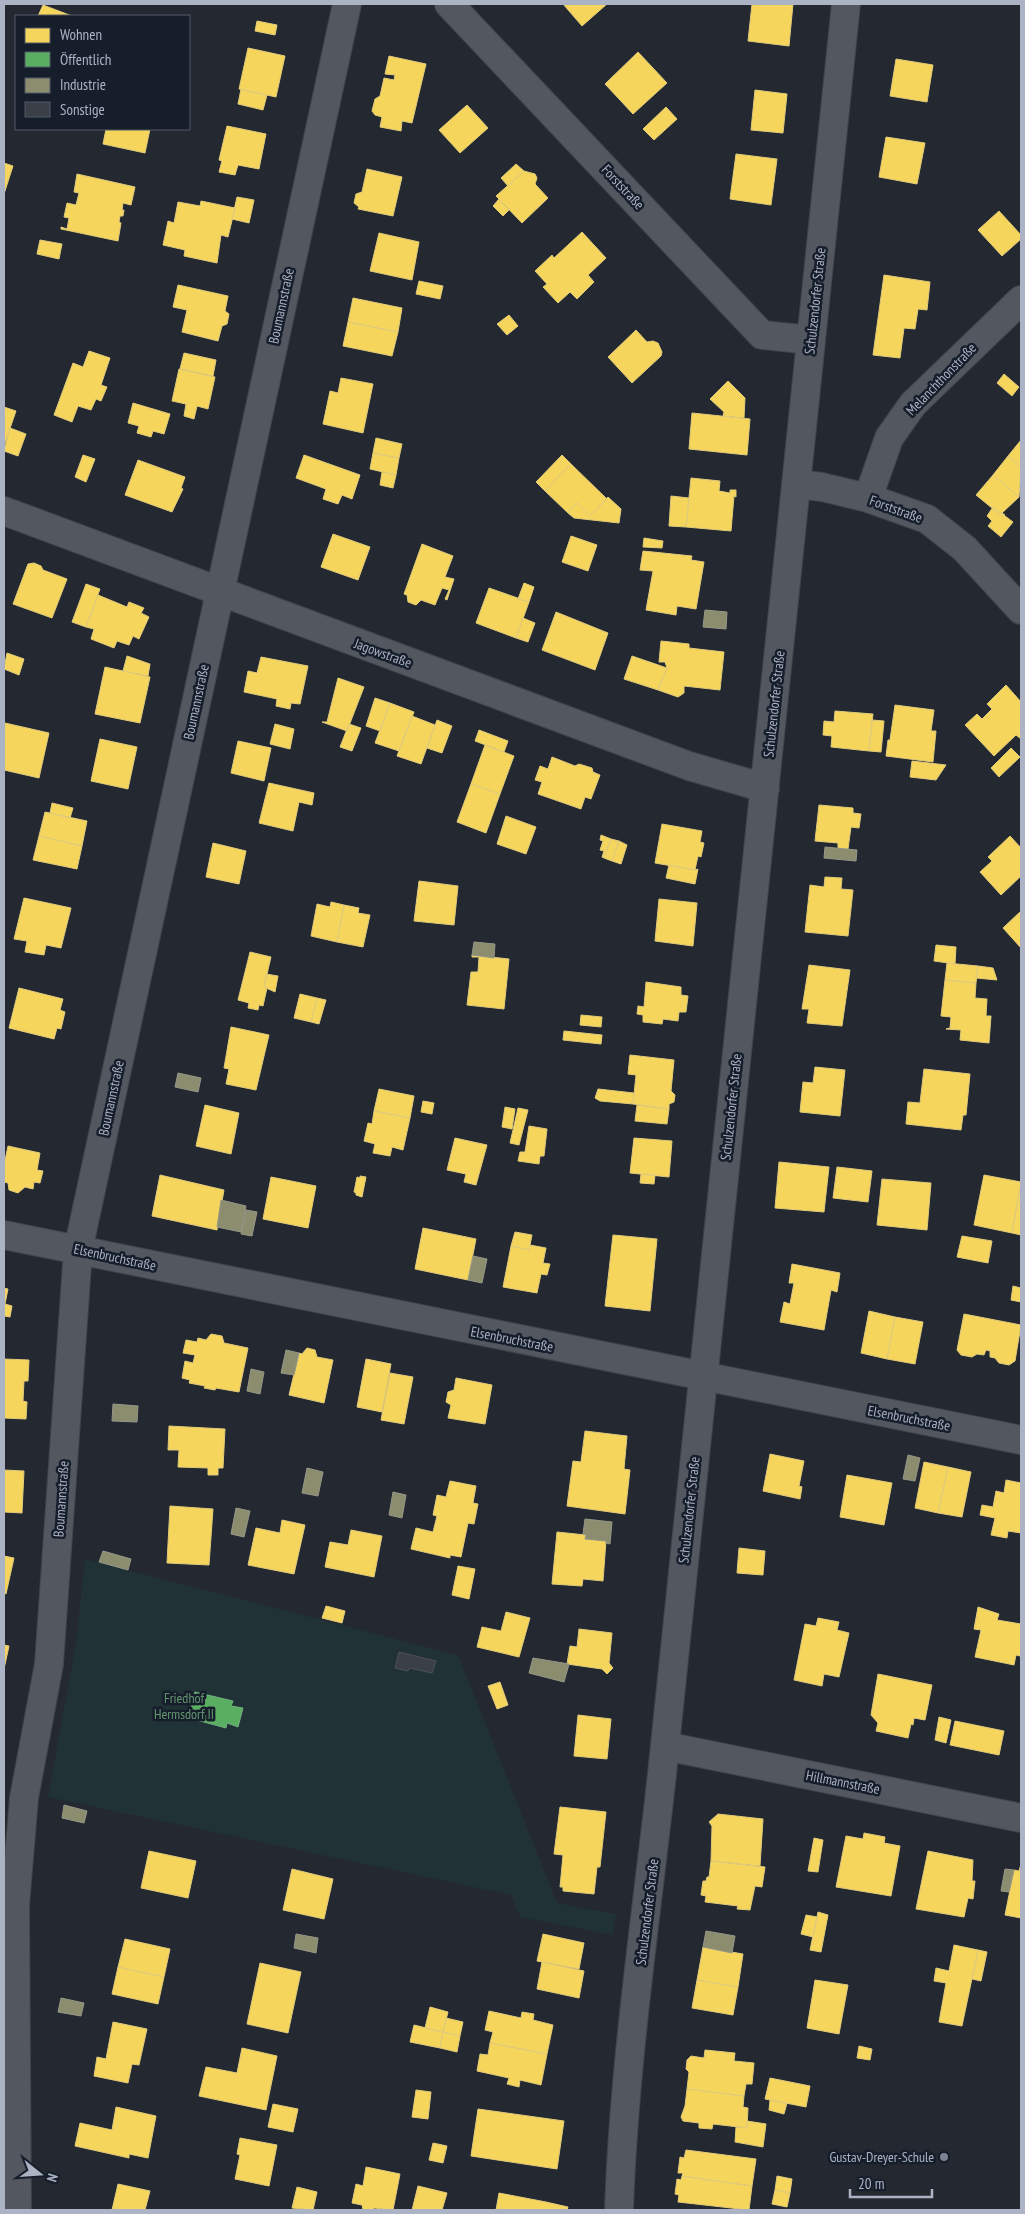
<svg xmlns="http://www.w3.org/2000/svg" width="1025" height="2214" viewBox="0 0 1025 2214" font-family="'PT Sans Narrow',sans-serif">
<rect width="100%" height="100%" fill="#242830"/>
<path fill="#213236" d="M85,1559L458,1655L557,1903L616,1914L613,1935L520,1917L511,1895L48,1797L76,1643Z"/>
<path fill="#f6d55c" stroke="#e0cb7b" d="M563,4H607L582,26Z
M752,4H793L789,46L748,41Z
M43,5L72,16H38Z
M257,21L277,25L275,35L255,31Z
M248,48L285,56L276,97L239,89Z
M638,52L667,83L633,114L605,84Z
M389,56L426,64L412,123L402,121L401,131L380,127L382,117L375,115L372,111L375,99L380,96L384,78L394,80L395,75L385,74Z
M896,59L933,65L927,102L890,96Z
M241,89L267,95L263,110L238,104Z
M755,90L787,94L783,133L751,130Z
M467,105L488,128L460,153L439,130Z
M666,107L677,119L654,140L643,129Z
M227,126L266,134L259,169L238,165L235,175L219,172L222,161L219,160Z
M106,129H150L145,153L103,144Z
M886,137L925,143L917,184L879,177Z
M736,154L777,159L771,205L730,199Z
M4,163L13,166L4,194Z
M516,164L524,171L508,186L501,178Z
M367,169L402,177L393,216L358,209L359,207L354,203L356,194L362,192Z
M524,171L535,174L537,178L535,184L548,198L522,223L496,196Z
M77,174L135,187L131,205L123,203L122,210H124L123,216H120L119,222L121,223L118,241L61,229V227L67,229L69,218L64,217L67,203L76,205L79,193L74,192Z
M237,197L254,200L249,223L232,219Z
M499,199L509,210L503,216L493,206Z
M201,201L235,208L228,237L221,235L217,263L184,256L185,250L163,245L168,221L174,223L178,202L200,206Z
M999,211L1021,235V239L1002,256L978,230Z
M582,232L606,258L588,275L594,282L577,299L570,292L558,303L543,287L547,284L535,271L552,255L554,258Z
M379,233L419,242L412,280L370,271Z
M40,240L62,244L59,259L37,254Z
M884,275L930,282L927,310L918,309L915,329L904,328L900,358L873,355Z
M419,281L443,286L440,299L416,294Z
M178,285L228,296L225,311L229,314L227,324L222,326L218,341L182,332L187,310L173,307Z
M353,298L402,308L398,332L348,322Z
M509,315L518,326L507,335L497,324Z
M348,322L398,332L392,356L343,346Z
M636,330L647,342L653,341L658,343L662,352L661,356L632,383L608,357Z
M89,351L110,358L101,385L107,387L101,401L96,399L91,410L78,406L72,422L54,415L73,363L83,367Z
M184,353L216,360L213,376L180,369Z
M179,369L215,377L208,409L197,406L194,419L184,416L186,404L172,401Z
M1004,374L1019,387L1012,396L997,383Z
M341,378L373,384L363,433L323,424L330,391L338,393Z
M728,381L745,398L744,418L723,416L724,412L710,399Z
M133,403L170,414L164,434L153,431L151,437L137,433L139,426L128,423Z
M4,407L16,411L4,446Z
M692,413L750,419L747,455L689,449Z
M10,428L26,434L18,456L4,451Z
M376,438L402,444L399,458L373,453Z
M1021,440V467L1008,456Z
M373,453L399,458L396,475L370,469Z
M83,455L95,459L86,482L75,477Z
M304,455L360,475L352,499L342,495L338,504L323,499L326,489L296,478Z
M562,455L571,464L545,491L536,482Z
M1008,456L1021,467L1019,497L993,475Z
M138,460L185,477L181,488L183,489L172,512L125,495Z
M571,464L607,499L590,516L577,503L568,513L545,491Z
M382,472L396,475L393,488L380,485Z
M993,475L1019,497L1002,513L1005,515L1003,517L976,495Z
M691,478L720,481L719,491L730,493V490H736V497L734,496L731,531L686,527Z
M671,496L689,498L686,527L669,526Z
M608,497L621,509L619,523L574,518L568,513L577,503L590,516Z
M993,507L1013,522L1001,537L988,526L992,521L987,516Z
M333,534L370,547L358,580L321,567Z
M571,536L597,545L588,571L562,562Z
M644,538L663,541L662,548L643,547Z
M422,544L453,556L445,577L454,579L447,600L445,599L449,590L442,588L435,605L421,600L416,605L408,602L407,595L404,594Z
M643,551L692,556L691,560L704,562L696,609L677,606L676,615L646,610L653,571L640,570Z
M34,563L41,566L43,570L67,579L52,618L13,604L28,564Z
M524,583L534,587L529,602L518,599Z
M86,584L100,589L86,627L72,622Z
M489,588L529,602L516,638L476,623Z
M98,595L127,607L129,602L144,608L141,613L149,617L139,639L133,636L129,645L117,641L114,648L91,639L94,629L86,627Z
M556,612L608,633L595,670L542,650Z
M523,618L535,623L528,642L516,638Z
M661,641L689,644V648L724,652L720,690L684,686V693L678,697L658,690L667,668L665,662H659Z
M7,653L24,659L19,675L4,669Z
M127,656L150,664L148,676L123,671Z
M632,656L667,668L658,690L624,679Z
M261,657L308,666L300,704L291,703L290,709L276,706L277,699L244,692L248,671L257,673Z
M105,667L150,677L140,723L95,714Z
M338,678L364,687L347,731L322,722H327Z
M1006,685L1021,702V739L1016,735L994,756L965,725L977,714L982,719L992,709L987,704Z
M375,698L390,703L380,731L366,726Z
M390,703L414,712L399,751L375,743Z
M895,705L934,710L931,731H936L933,762L886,756L888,740H890Z
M835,711L873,714L869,751L831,747L832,736L823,735L824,721L834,722Z
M412,716L435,725L421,764L397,756Z
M437,720L452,726L442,753L427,748Z
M872,720L884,721L881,752L869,751Z
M5,723L49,733L39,778L4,770Z
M275,724L294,729L290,749L270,744Z
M349,724L361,728L352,751L340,747Z
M479,730L508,741L504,752L475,741Z
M100,739L137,747L128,789L91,781Z
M238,741L271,748L264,781L231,773Z
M485,745L514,756L500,794L471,784Z
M1011,748L1020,757L999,777L991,768Z
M552,757L575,766L579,764L592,768L593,772L600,775L591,799L585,797L581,809L538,794L542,782L535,780L540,766L548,769Z
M912,761L946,765L936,780L910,777Z
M269,783L314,793L312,805L299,802L293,831L259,823Z
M471,784L500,794L486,833L457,822Z
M52,803L73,808L70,818L50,813Z
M819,805L853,808V813L861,814L859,828L851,827L848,849L838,848V843L815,841Z
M45,812L87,821L82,846L39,836Z
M506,816L536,827L526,854L497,844Z
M662,824L702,831L700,842L704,843L701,857L698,856L695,870L655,863Z
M601,835L611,839L604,858L602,857L604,851L600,850L603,841L600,840Z
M39,836L82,846L77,869L33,860Z
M1010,836L1021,848V876L1001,895L980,872L992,861L988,857Z
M611,839L619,841L612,861L604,858Z
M619,841L627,845L621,864L612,861Z
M213,843L246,851L239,884L206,877Z
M669,865L695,870L698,869L695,884L666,878Z
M825,877L842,878L841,889L853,890L848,936L805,932L810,885L824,887Z
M419,881L458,886L454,925L414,921Z
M24,898L71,908L61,948L46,945L44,955L25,952L27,941L14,939Z
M659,899L697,903L693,946L655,941Z
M331,902L344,905L337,942L311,936L317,904L330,907Z
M344,905L359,908L358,913L370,915L363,947L337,942Z
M1021,911V948L1003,928Z
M936,945L956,947L955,964L934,961Z
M250,952L271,957L264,987L267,988L263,1006L259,1005L258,1010L248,1008L249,1003L238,1000Z
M472,955L509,959L504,1009L467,1005L471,972H478L479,957H472Z
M947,963L978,966L976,983L945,980Z
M809,965L850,970L842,1026L807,1023L809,1009H802Z
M978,966L993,968L997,980L976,978Z
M266,974L278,976L275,992L264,987Z
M945,980L976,983L975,998L987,999L986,1016H991L989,1043L960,1040L961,1030L946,1029L950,1028L951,1017L941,1016Z
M646,982L681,987V995L688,996L686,1012H679L678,1021L663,1019L662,1024L643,1022V1015L637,1014L638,1006L644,1007Z
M19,988L63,999L60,1010L65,1012L61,1029L57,1028L54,1039L9,1028Z
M300,994L317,998L311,1022L294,1018Z
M317,998L326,1000L319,1024L311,1022Z
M581,1015L602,1017L601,1027L580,1025Z
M231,1027L269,1035L256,1090L226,1084L229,1069L224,1068Z
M564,1031L602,1035L601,1044L563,1040Z
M630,1055L674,1060L671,1091L675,1095L674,1102L669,1104V1109L633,1104L636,1075L628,1074Z
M815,1067L845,1070L840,1116L800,1112L803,1082L813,1083Z
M924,1069L970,1074L966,1115H963L961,1130L906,1124L908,1102L920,1103Z
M379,1089L414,1096L410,1118L374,1111Z
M598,1089L634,1093L633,1104L600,1101L595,1098Z
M423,1101L434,1103L432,1114L421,1112Z
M205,1105L239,1113L231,1154L196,1146Z
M637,1105L669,1109L667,1124L635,1121Z
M505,1107L515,1109L512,1129L502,1127Z
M518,1108L528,1110L519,1145L510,1143Z
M374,1111L410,1118L403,1150L392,1147L390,1156L373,1153L375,1144L364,1141L368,1123L372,1124Z
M529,1126L547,1129L544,1156H540L539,1164L518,1161L520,1152H525Z
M455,1138L487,1145L476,1185L464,1182L466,1174L447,1170Z
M634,1138L672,1141L669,1177L630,1173Z
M8,1146L40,1153L37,1170L43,1171L40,1183L34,1182L33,1189L25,1187L18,1193L9,1190L8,1183L4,1182V1165Z
M779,1162L829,1167L824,1212L775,1208Z
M837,1167L872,1171L868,1202L833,1198Z
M641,1174L655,1175L654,1184L640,1183Z
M160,1175L224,1190L217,1230L152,1216Z
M984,1175L1021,1182L1012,1233L974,1225Z
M360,1176L366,1177L362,1197L356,1195V1193L354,1192L357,1177L360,1178Z
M271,1177L316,1186L308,1228L263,1219Z
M882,1179L931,1183L927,1230L877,1225Z
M1021,1183V1235L1012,1233Z
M423,1228L476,1239L468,1280L415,1269Z
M515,1232L532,1235L529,1250L511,1246Z
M613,1235L657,1239L650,1311L605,1306Z
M962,1236L992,1241L988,1263L957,1257Z
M530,1245L546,1248L543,1263L550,1264L547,1275L541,1274L537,1293L503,1287L511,1246L529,1250Z
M792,1264L840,1273L837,1292L831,1290L824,1330L780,1322L784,1302L790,1304L794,1283H789Z
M1013,1286L1021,1288V1302L1011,1300Z
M4,1288L8,1289L5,1304L12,1306L10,1317L4,1316Z
M869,1311L895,1317L887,1359L861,1353Z
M964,1314L1021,1325L1015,1361L1009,1365L999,1363L995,1358L990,1357V1351L986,1350L984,1355L977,1354L972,1357L961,1355L957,1350Z
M895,1317L923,1322L915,1364L887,1359Z
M211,1334L222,1336L224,1343L248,1348L239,1392L216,1388L215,1390L204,1388L205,1386L189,1383L190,1380L182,1378L185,1361L193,1363L195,1355L183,1353L186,1340L197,1342L198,1338L206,1340Z
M307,1348L315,1350L317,1357L333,1360L324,1403L289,1395L299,1353L302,1354Z
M4,1359L29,1360L28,1381H24L23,1401L27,1402L26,1419L4,1418Z
M366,1359L391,1364L382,1412L357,1407Z
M390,1373L413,1377L404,1424L381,1420Z
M456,1378L492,1385L485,1424L448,1418L451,1405L446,1402L448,1392L454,1390Z
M169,1426L225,1429L223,1468H218V1475H208V1468L178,1467L179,1450H168Z
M585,1431L627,1436L624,1469L630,1470L625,1514L567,1506L573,1461L581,1462Z
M770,1454L804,1461L799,1486L802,1487L800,1499L763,1491Z
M924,1462L948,1467L938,1513L915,1508Z
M948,1467L971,1472L962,1517L938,1513Z
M4,1470L24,1471L22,1513L4,1512Z
M847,1475L892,1483L884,1525L840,1517Z
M1006,1480L1021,1483V1533L1008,1531L1007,1538L991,1535L995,1518L980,1515L982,1505L993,1507L996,1491L1004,1493Z
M450,1481L476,1486L473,1503L478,1504L474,1524L468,1523L461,1557L450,1555V1558L411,1549L416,1528L433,1532L437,1516L433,1515L437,1495L446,1497Z
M170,1506L213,1509L209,1565L167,1563Z
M282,1520L305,1525L294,1574L248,1565L256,1528L280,1533Z
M351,1530L382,1536L374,1577L325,1567L330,1542L348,1545Z
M557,1532L586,1535L585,1539L606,1541L603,1581L583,1579L582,1586L552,1584Z
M739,1548L765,1551L763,1575L737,1573Z
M4,1556L14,1558L6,1594L4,1593Z
M458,1566L475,1569L469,1599L452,1595Z
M326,1606L345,1611L342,1623L322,1618Z
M978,1607L999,1614L997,1620L1021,1624V1651L1020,1656L1016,1655L1014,1665L975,1657L981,1630L974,1629Z
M506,1612L530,1618L519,1657L477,1647L482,1627L501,1631Z
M818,1618L839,1622L837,1630L849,1633L839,1677L824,1674L822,1686L794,1680L805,1624L816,1626Z
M579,1629L612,1633L609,1663L613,1668L607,1674L602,1669L567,1664L570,1646L577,1647Z
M4,1645L9,1646L4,1669Z
M878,1674L932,1685L925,1720L914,1718L913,1725L911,1724L908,1738L876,1731L878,1723L871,1715Z
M500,1682L508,1705L497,1709L488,1686Z
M578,1715L611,1719L607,1759L574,1756Z
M939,1717L951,1720L946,1743L935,1740Z
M955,1721L1004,1731L999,1755L950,1745Z
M560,1807L606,1812L600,1867H597L594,1894L563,1891V1887H560L563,1855L554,1854Z
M718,1814L763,1819L760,1866L711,1861L712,1826L709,1822Z
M864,1833L885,1837L884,1843L900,1846L891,1896L836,1887L846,1836L863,1839Z
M814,1838L823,1840L818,1872L808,1871Z
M149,1851L196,1861L188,1898L141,1888Z
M928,1851L973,1860L972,1881H975L973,1899L968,1898L964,1917L916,1909Z
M711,1861L765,1867L762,1887L755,1886L750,1910L737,1909L738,1906L705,1902L706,1896L701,1895L703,1881H706L707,1877H709Z
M1021,1864V1918L1005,1915L1014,1870L1019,1871Z
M292,1869L333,1879L324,1919L283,1910Z
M818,1912L828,1915L821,1952L810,1950Z
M806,1915L817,1917L813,1937L801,1934Z
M543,1934L584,1943L579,1969L537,1961Z
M125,1939L170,1949L164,1977L118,1967Z
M954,1945L978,1950L962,2026L939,2022L946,1983L934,1981L936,1968L949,1971Z
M703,1947L743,1954L738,1987L697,1980Z
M978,1950L987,1952L981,1981L972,1979Z
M542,1962L584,1971L579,1998L537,1989Z
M260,1963L301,1972L288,2033L247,2024Z
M118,1967L164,1977L158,2004L112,1994Z
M697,1980L738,1987L733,2015L692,2008Z
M815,1980L848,1985L839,2034L807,2028Z
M430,2007L448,2012L443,2032L425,2028Z
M489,2011L521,2018L522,2012L534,2014L533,2020L553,2025L547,2054L490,2043L493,2032L485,2030Z
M446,2018L463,2022L460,2036L443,2032Z
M113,2022L147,2029L139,2065L132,2064L128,2083L94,2076L97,2057L106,2059Z
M414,2025L443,2032L440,2048L410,2042Z
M443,2032L460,2036L457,2052L440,2048Z
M490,2043L547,2054L541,2085L520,2080L519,2087L507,2084L509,2078L477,2071L480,2054L488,2055Z
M859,2046L872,2049L870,2060L857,2058Z
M242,2048L277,2056L266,2110L199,2096L206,2067L237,2073Z
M705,2050L735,2053L734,2061L754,2063L752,2084H746L744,2096L687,2089L689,2072L686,2069L687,2060L691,2056L704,2058Z
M770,2078L810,2086L806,2107L765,2099Z
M687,2089L744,2096L743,2107L748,2108L747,2128L713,2124L712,2129L699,2128V2123L683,2121L681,2117L685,2106Z
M416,2090L431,2092L428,2119L412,2117Z
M770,2100L787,2103L784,2114L769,2110Z
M273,2104L298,2109L293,2132L268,2127Z
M116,2107L156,2116L148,2158L129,2154V2158L75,2146L80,2123L112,2130Z
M478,2109L564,2121L557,2169L471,2156Z
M747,2121L766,2124L763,2147L735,2142L736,2127L747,2128Z
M240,2138L277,2145L269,2186L235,2179L240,2155L237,2154Z
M433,2143L447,2146L443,2163L429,2160Z
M686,2150L756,2159L752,2186L682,2176L683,2173H678L680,2157L684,2158Z
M366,2167L400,2174L393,2210L374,2208L372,2210H363L362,2205L352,2203L356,2184L363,2186Z
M682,2176L752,2186L749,2210L678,2202L679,2195L675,2194L677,2179L681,2180Z
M777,2176L792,2179L790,2193L775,2190Z
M118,2184L150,2191L145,2210H112Z
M418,2186L447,2193L442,2210H412Z
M297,2187L317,2192L313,2210L292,2208Z
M775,2190L790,2193L787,2207L772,2204Z
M499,2193L546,2202L568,2207L567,2210H496Z"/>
<path fill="#5aae61" stroke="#72b07f" d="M195,1692L233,1701L231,1706L243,1708L238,1727L227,1723L226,1728L189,1718Z"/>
<path fill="#8c8c6e" stroke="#959888" d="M705,610L727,612L726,629L703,627Z
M825,847L857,850L856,861L824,858Z
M474,942L495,944L494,958L472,955Z
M178,1073L201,1078L198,1092L175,1087Z
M221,1200L246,1206L241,1232L217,1227Z
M246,1210L257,1212L252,1236L241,1234Z
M473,1256L487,1259L482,1283L468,1280Z
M286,1350L299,1353L294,1375L281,1373Z
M251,1369L264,1372L260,1394L247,1391Z
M113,1404L138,1406L137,1422L112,1421Z
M908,1455L920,1458L915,1481L903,1479Z
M307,1468L323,1472L318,1496L302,1493Z
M393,1492L406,1495L402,1518L389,1515Z
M236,1508L250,1511L244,1537L231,1534Z
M585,1519L612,1522L610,1544L606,1543V1541L585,1539L586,1535L583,1534Z
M103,1551L131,1559L128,1570L99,1562Z
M533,1658L569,1664L564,1682L529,1673Z
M64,1805L87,1811L84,1823L62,1818Z
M1005,1869L1014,1870L1009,1892L1001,1891Z
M706,1931L735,1936L732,1953L703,1947Z
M296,1934L318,1938L316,1953L294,1948Z
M61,1998L84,2003L81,2016L58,2012Z"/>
<path fill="#3b3f47" stroke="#4b5059" d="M399,1652L436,1661L432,1673L409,1668L408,1671L395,1668Z"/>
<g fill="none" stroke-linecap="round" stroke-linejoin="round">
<g stroke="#404349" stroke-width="30">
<path id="minor" d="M449,4L762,335L811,340
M796,484L822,487L868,498L927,519L965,549L1021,610
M868,498L889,438L913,404L1021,300
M4,511L689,766L765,788
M4,1235L1021,1440
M665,1746L1021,1818
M17,2210L15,1905L24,1798L49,1664L78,1250L347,4
M619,2210C624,2064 646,1919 662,1774L846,4"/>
</g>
<use href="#minor" stroke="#525760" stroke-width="28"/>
</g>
<circle fill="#7c8290" stroke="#171e2b" stroke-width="2" cx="944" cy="2157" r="5"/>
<g text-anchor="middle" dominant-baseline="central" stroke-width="5" stroke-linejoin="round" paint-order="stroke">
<g font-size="14" fill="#abb3c4" stroke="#171e2b">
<text transform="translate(623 187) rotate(47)">Forststraße</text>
<text transform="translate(815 301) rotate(-84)">Schulzendorfer Straße</text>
<text transform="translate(281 306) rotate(-78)">Boumannstraße</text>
<text transform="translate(941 379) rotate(-46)">Melanchthonstraße</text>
<text transform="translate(896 509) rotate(20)">Forststraße</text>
<text transform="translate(383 653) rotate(20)">Jagowstraße</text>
<text transform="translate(196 702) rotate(-78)">Boumannstraße</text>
<text transform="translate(774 704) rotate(-84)">Schulzendorfer Straße</text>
<text transform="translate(111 1098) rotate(-78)">Boumannstraße</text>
<text transform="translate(731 1107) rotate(-84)">Schulzendorfer Straße</text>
<text transform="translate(115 1257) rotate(12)">Elsenbruchstraße</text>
<text transform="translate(512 1339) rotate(11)">Elsenbruchstraße</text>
<text transform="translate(909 1418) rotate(11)">Elsenbruchstraße</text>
<text transform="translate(61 1499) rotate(-86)">Boumannstraße</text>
<text transform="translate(689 1510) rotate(-84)">Schulzendorfer Straße</text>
<text transform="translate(843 1782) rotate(11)">Hillmannstraße</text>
<text transform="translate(647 1912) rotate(-83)">Schulzendorfer Straße</text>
</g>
<g font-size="14" fill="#629570" stroke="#171e2b">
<text x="184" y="1698">Friedhof<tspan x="184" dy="16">Hermsdorf II</tspan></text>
</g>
<g font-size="14" fill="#abb3c4" stroke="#171e2b" text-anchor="end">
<text x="934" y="2157">Gustav-Dreyer-Schule</text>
</g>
</g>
<rect width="1025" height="2214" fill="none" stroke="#abb3c4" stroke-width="10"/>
<rect x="15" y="15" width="175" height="115" fill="#171e2b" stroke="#525a68"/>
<rect x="25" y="28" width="25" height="15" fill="#f6d55c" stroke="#525a68"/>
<text x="60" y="40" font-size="15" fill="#abb3c4">Wohnen</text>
<rect x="25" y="52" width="25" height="15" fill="#5aae61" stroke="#525a68"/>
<text x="60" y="65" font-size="15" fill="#abb3c4">Öffentlich</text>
<rect x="25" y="78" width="25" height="15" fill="#8c8c6e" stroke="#525a68"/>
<text x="60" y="90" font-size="15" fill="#abb3c4">Industrie</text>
<rect x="25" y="102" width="25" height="15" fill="#3b3f47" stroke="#525a68"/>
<text x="60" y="115" font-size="15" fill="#abb3c4">Sonstige</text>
<g transform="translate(40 2174) rotate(107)" stroke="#171e2b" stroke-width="4" paint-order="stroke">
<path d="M0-4L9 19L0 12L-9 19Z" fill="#abb3c4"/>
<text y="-8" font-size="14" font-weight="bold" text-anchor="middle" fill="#abb3c4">N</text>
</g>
<path d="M850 2189v8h82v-8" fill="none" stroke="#abb3c4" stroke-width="2.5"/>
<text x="858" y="2189" font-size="15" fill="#abb3c4" stroke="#171e2b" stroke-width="4" paint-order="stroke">20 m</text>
</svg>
